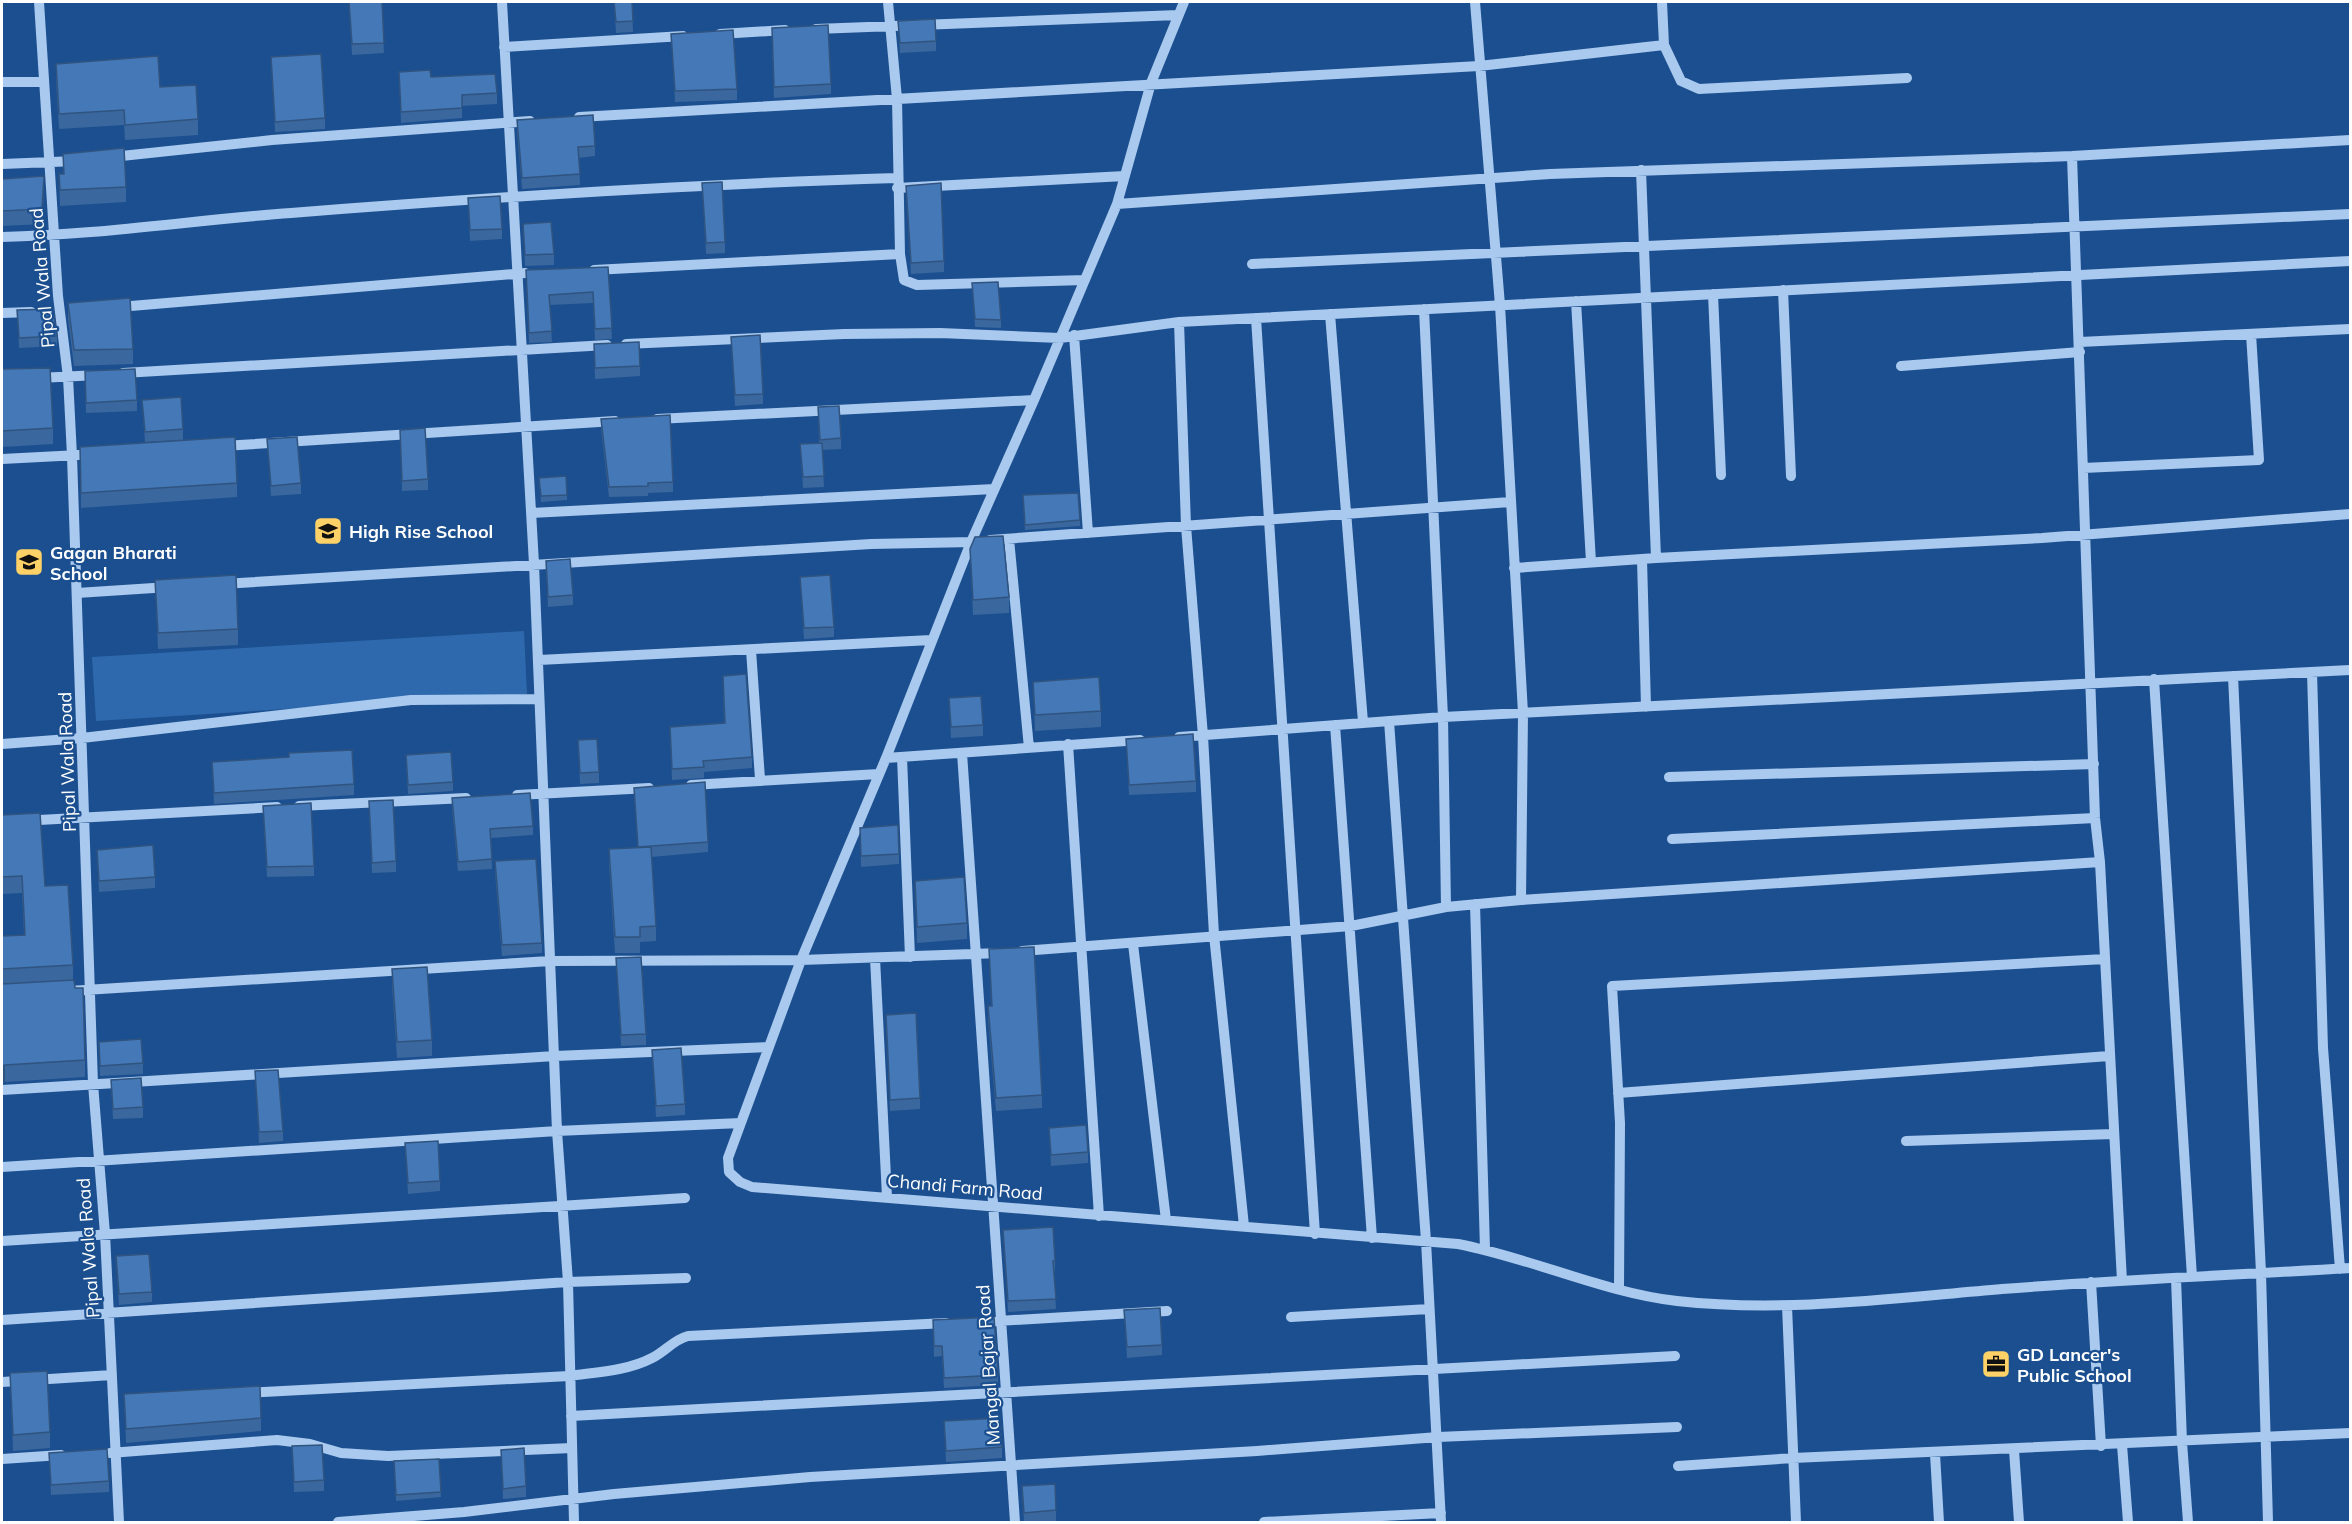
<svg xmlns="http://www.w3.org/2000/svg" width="2352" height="1524" viewBox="0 0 2352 1524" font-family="Mulish,sans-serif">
<rect width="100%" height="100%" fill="#1b4f8f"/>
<path fill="#2e69ad" d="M524,631L527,694L96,721L92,657Z"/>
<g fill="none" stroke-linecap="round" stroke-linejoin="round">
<path stroke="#a9c9ee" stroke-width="10" d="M39,2L58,296L68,377L72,456L93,1084L105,1234L119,1522
M502,2L534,564L557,1131L568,1282L574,1522
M888,2L897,99L900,254L904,280L917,285L1085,280
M1475,2L1500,305L1523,713L1521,900
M1662,2L1664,45
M816,29L1178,15
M720,34L785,30
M504,47L683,36
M2,82H43
M579,117L1479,66L1664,45L1681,81L1699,89L1907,78
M2072,156L2095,818L2100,862L2122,1281
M112,157L272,140L530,121
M2,164L76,161
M1641,170L1656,558
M897,188L1125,176
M1117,204L1550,174L2072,156L2350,140
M2,237C98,235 194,220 291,213C493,197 695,184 897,178
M1252,264L2350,214
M594,270L900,254
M1783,290L1791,476
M1713,294L1721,475
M1576,301L1591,562
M119,307L525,273
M1424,309L1443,717L1446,907
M2,313L31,312
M1330,314L1363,722
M1256,318L1315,1234
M1179,322L1186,526L1203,736L1214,935L1244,1226
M1074,335L1088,533
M2080,342L2350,329
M626,344L844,334L940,333L1060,338L1179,322L2350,261
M1901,366L2080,352
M123,373L607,345
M39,378L98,375
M1034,400L971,542L886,758L801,960L728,1158L729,1172L740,1182L752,1187L1458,1244C1531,1258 1605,1293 1677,1301C1786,1313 1894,1298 2002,1289C2118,1280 2234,1275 2350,1268
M657,419L1034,400L1117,204L1151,83L1184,2
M223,446L615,421
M2,459L79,455
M2083,468L2259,460L2251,334
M531,513L994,489
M1009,539L1029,748
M990,540L1510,502
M1642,559L1646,707
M1514,568L1656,558L2042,538L2350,514
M223,584L871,544L974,542
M77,593L169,587
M751,650L760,779
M539,660L931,640
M2312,672L2323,1048L2340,1269
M2233,676L2261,1273L2268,1522
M2154,679L2192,1277
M1389,721L1426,1241L1441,1522
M1335,725L1372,1238
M1179,737L1443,717L2350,670
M2,744L82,738L411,700L538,699
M1068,744L1099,1216
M962,753L1015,1522
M902,757L910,957
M886,758L1140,740
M1669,777L2094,764
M691,785L879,774
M517,795L649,788
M299,806L466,798
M2,822L277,807
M1672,839L2095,818
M1475,904L1485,1249
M1133,944L1166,1220
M1022,951L1351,926L1446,907L1521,900L2100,862
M875,958L887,1197
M69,991L550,961L801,960L1001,953
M2,1090L555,1056L768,1047
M1618,1093L2109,1056
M1906,1141L2113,1134
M2,1167L557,1131L741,1123
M2,1241L685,1198
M2176,1278L2182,1442L2188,1522
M2091,1282L2101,1446
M1619,1288L1620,1123L1612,986L2105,959
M1787,1306L1796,1522
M1291,1317L1429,1309
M2,1320L568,1282L686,1278
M982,1322L1167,1311
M2,1382L112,1375
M246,1393L569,1376C597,1372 627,1371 652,1358C666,1351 673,1340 688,1336L946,1323
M571,1416L1675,1356
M2122,1445L2128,1522
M2014,1450L2019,1522
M110,1453L277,1440L310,1444L341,1453L388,1456L572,1448
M1935,1454L1939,1522
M2,1459L61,1455
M1678,1466L1793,1458L2350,1433
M338,1522L464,1512L614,1494L810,1477L1257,1451L1438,1437L1677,1427
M1264,1522L1441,1513"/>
</g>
<path fill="#3a679d" d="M349,2H382L384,53L352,55Z
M614,2H632L633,32L616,33Z
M898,21L936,41V51L900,53Z
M671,34L737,89V100L675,102Z
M772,39L831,84V94L774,98Z
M271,57L325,118V129L275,132Z
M56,64L160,87L198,119V135L125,140L124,125L59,129L56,80Z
M399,72L431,77L497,93V104L462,106V118L401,123Z
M517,120L595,146V156L579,158L580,185L522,189L517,131Z
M63,154L126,187V202L60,206L59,174H63Z
M2,179L44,191L42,224L2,226Z
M702,183L725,242V253L706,254Z
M906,186L944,261V272L911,274Z
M468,198L502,229V239L470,241Z
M523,224L554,254V265L525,266Z
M608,267L612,339L595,340L593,303L550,305L552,342L529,343L526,270Z
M972,283L1001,320V328L975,327Z
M68,303L133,349V364L74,366L68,319Z
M17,310L57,336V346L19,348Z
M731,337L763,394V404L735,406Z
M594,344L640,366V376L595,379Z
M2,369L53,428V444L2,447Z
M85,371L137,400V411L86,413Z
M142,400L183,429V440L145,442Z
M818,407L841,438V449L822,450L824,487L803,488L800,444L819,443Z
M601,419L673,482V492L648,493V496L609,497L601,429Z
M400,430L428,479V490L402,491Z
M267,439L301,483V494L271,496Z
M80,447L237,483V497L81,508Z
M539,478L567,495V500L541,502Z
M1023,501L1080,520V526L1025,530Z
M970,549L1009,597V613L973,615Z
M546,561L573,595V605L548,607Z
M800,577L834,627V637L804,639Z
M155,580L238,629V645L158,649Z
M723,676L752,757V768L704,772V778L672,780L670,727L724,723Z
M1033,682L1101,711V727L1035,731Z
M949,698L983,725V736L951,738Z
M1126,739L1196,781V792L1129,795Z
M578,740L599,772V783L580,784Z
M406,755L453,782V791L408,794Z
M212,762L354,784V795L214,804Z
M634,788L708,842V852L651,857L656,926V941L640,942V953H615L609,865V849L638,848Z
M452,798L533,826V835L491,838L492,869L458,871L452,808Z
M369,801L396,861V872L372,873Z
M263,806L314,866V876L267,877Z
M2,815L45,886L73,965V980L85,1060V1077L5,1082L2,1083V936L24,935L22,893L2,894Z
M860,828L899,854V864L861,867Z
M97,850L155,877V888L99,892Z
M495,861L542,943V953L502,956L495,872Z
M915,881L967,923V939L917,943Z
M989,949L1042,1095V1108L996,1111L988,1019V1006H991Z
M616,958L646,1034V1045L621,1046Z
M392,969L432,1040V1056L397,1058L392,985Z
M886,1015L920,1098V1109L890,1111Z
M99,1042L143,1063V1074L100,1076Z
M652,1050L685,1104V1115L656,1117Z
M255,1071L283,1131V1141L259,1143Z
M111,1080L143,1107V1118L113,1119Z
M1049,1128L1088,1152V1163L1051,1166Z
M405,1143L440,1181V1191L408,1194Z
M1003,1230L1055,1261V1271L1054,1272L1056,1309L1008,1312Z
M116,1256L152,1292V1302L119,1305Z
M1124,1310L1162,1345V1355L1127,1358Z
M933,1320L998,1375V1385L944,1388L942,1356L934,1357Z
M10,1373L50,1432V1448L13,1451Z
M124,1394L261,1418V1431L126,1443Z
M944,1421L1002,1447V1458L946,1462Z
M292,1446L324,1480V1491L294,1492Z
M501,1450L526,1486V1497L503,1499Z
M49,1453L109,1481V1492L51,1495Z
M439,1459L441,1497L396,1501L394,1461Z
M1022,1486L1056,1510V1521L1024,1522Z"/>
<path fill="#305480" d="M44,176V191L42,224V209Z
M5,1065V1082L2,1083V1066Z"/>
<path fill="#4478b7" stroke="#305480" stroke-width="1.5" d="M349,2H382L384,43L352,44Z
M614,2H632L633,21L616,22Z
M935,19L936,41L900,43L898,21Z
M828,25L831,84L774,87L772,28Z
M733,30L737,89L675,91L671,34Z
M321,54L325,118L275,122L271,57Z
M158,56L160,87L196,85L198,119L125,125L124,110L59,114L56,64Z
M430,70L431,77L495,74L497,93L462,95V108L401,112L399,72Z
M593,115L595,146L578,147L580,174L522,178L517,120Z
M124,148L126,187L60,190L59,174H64L63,154Z
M44,176L42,209L2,211V179Z
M722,182L725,242L706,243L702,183Z
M941,183L944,261L911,263L906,186Z
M500,196L502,229L470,230L468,198Z
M551,222L554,254L525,255L523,224Z
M608,267L612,328L595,329L593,292L549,295L552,331L529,333L526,270Z
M998,282L1001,320L975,319L972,283Z
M130,298L133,349L74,350L68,303Z
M53,309L57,336L19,338L17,310Z
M760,335L763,394L735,395L731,337Z
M639,342L640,366L595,368L594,344Z
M50,368L53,428L2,431V369Z
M135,369L137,400L86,403L85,371Z
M181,397L183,429L145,432L142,400Z
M839,406L841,438L820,440L818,407Z
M670,415L673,482L648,483V486L609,487L601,419Z
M425,428L428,479L402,481L400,430Z
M235,437L237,483L81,493L80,447Z
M297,437L301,483L271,486L267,439Z
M822,443L824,476L803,477L800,444Z
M566,476L567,495L541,496L539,478Z
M1078,493L1080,520L1025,525L1023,495Z
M1003,536L1009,597L973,600L970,549L975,537Z
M570,559L573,595L548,597L546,561Z
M236,575L238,629L158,633L155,580Z
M830,575L834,627L804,628L800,577Z
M746,674L752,757L703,761L704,767L672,769L670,727L725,723L723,676Z
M1099,677L1101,711L1035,715L1033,682Z
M981,696L983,725L951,727L949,698Z
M1193,734L1196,781L1129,785L1126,739Z
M597,739L599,772L580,773L578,740Z
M352,750L354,784L214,793L212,762L289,757V753Z
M451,752L453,782L408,785L406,755Z
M705,782L708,842L638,847L634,788Z
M530,793L533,826L490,829L492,859L458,862L452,798Z
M393,800L396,861L372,863L369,801Z
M311,803L314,866L267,867L263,806Z
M40,813L45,886L68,885L73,965L2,969V936L25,935L22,876L2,877V815Z
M898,825L899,854L861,856L860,828Z
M153,845L155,877L99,881L97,850Z
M651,847L656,926L640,927V937H615L609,849Z
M536,859L542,943L502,945L495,861Z
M964,877L967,923L917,927L915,881Z
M1034,947L1042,1095L996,1098L988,1006H992L989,949Z
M641,957L646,1034L621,1035L616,958Z
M427,967L432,1040L397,1042L392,969Z
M74,980L75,988H83L85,1060L5,1065L2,1066V984Z
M916,1013L920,1098L890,1100L886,1015Z
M141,1039L143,1063L100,1066L99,1042Z
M681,1048L685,1104L656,1106L652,1050Z
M278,1070L283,1131L259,1132L255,1071Z
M141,1078L143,1107L113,1109L111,1080Z
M1086,1125L1088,1152L1051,1155L1049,1128Z
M438,1141L440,1181L408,1183L405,1143Z
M1053,1227L1055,1261H1053L1056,1299L1008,1301L1003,1230Z
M149,1254L152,1292L119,1294L116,1256Z
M1160,1308L1162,1345L1127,1347L1124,1310Z
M994,1317L998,1375L944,1378L942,1346H934L933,1320Z
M47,1371L50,1432L13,1435L10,1373Z
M260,1386L261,1418L126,1429L124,1394Z
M1000,1418L1002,1447L946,1451L944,1421Z
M322,1445L324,1480L294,1482L292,1446Z
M524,1448L526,1486L503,1489L501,1450Z
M107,1449L109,1481L51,1485L49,1453Z
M439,1459L441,1492L396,1495L394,1461Z
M1055,1484L1056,1510L1024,1513L1022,1486Z"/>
<defs>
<g id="school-square" transform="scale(1.5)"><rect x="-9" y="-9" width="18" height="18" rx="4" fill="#ffd166" stroke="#1b4f8f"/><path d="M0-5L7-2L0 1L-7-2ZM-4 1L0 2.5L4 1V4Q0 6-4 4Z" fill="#111"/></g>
<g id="office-square" transform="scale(1.5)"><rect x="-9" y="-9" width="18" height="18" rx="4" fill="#ffd166" stroke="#1b4f8f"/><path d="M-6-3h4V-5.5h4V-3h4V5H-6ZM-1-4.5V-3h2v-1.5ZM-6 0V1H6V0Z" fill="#111"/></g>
</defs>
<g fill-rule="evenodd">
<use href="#school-square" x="328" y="531"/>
<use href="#school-square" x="29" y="562"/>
<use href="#office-square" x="1996" y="1364"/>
</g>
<g text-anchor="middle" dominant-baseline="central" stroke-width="4.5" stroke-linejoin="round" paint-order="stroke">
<g font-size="18" fill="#fff" stroke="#1b4f8f">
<text transform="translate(42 278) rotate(-95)">Pipal Wala Road</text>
<text transform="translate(67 762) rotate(-92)">Pipal Wala Road</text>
<text transform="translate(965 1187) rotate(5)">Chandi Farm Road</text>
<text transform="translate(88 1248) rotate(-94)">Pipal Wala Road</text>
<text transform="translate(988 1365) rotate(-94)">Mangal Bajar Road</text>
</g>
<g font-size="18" font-weight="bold" fill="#fff" stroke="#1b4f8f" text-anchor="start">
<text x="349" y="531">High Rise School</text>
<text x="50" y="552">Gagan Bharati<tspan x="50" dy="21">School</tspan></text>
<text x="2017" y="1354">GD Lancer's<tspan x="2017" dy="21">Public School</tspan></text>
</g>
</g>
<rect width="2352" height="1524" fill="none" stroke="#ffffff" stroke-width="6"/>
</svg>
